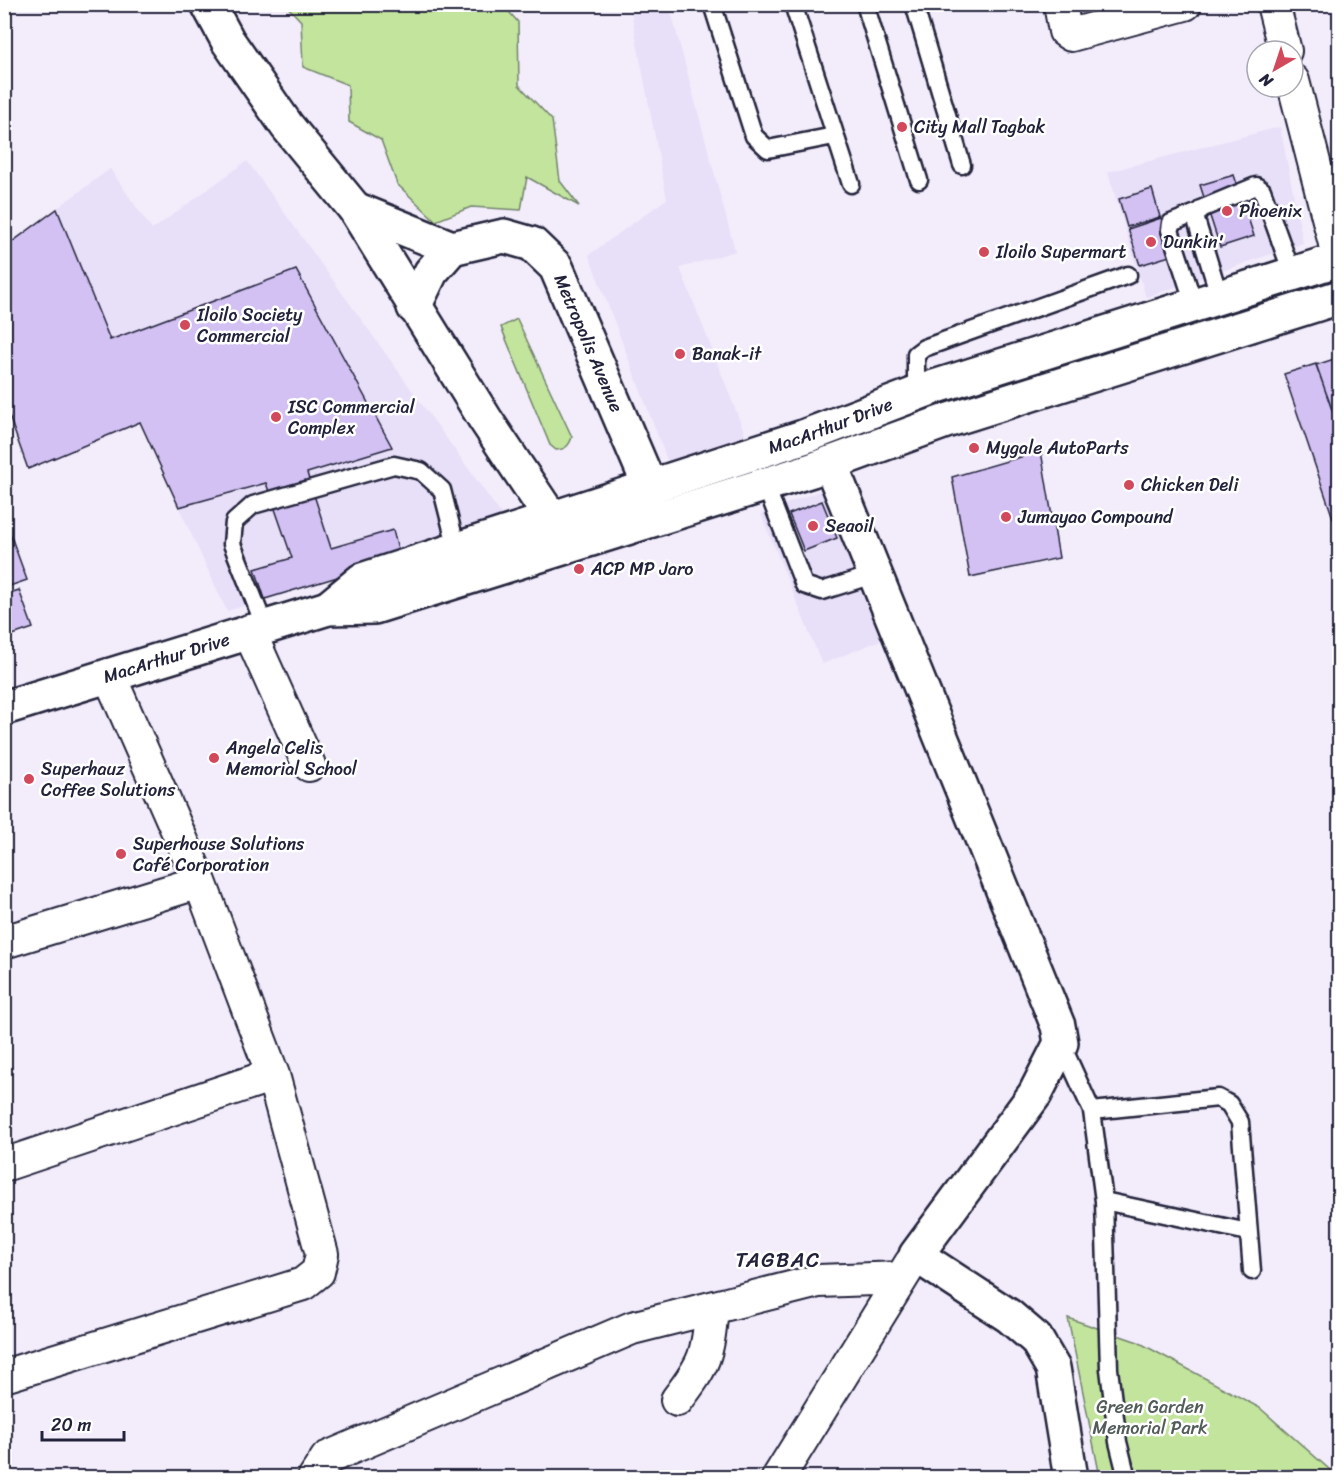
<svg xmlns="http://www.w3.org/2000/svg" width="1344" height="1482" viewBox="0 0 1344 1482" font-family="Sriracha,sans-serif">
<rect width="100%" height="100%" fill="#f2ecfb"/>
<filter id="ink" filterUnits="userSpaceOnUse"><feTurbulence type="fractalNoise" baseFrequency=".0167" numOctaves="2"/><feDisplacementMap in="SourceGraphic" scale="12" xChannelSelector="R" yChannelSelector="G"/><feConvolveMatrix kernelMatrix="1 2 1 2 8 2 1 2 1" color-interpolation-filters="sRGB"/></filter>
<g filter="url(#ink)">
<path fill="#e8dff8" d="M630,5H669L735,251L680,268L746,437L668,462L589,255L667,199Z
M1280,127L1303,243L1146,297L1108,172Z
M247,161L508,524L227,611L140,423L28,469L4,248L110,169L152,230Z
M822,490L883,639L822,664L761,514Z"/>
<path fill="#c2e49d" stroke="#72836c" stroke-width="1.5" d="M286,5H503L518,22L519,85L552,120L560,181L579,206L527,177L521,210L471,207L436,221L397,184L381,140L349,122L348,85L303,67L301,21Z
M517,319L572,437C569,446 566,449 556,450L550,445L501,327Z
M1068,1318L1138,1342L1260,1408L1338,1477H1100Z"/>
<path fill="#d2c1f2" stroke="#22223b" stroke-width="1.5" d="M1340,117V140L1333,119Z
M1234,175L1254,236L1220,247L1200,185Z
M1152,189L1160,217L1127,227L1119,199Z
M57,209L110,340L296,270L392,447L307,473L331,548L393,530L400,558L265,599L255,569L292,558L266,483L179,507L140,422L28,469L4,402V248Z
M1161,218L1173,255L1140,265L1128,229Z
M1340,357V431L1316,365Z
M1316,364L1340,433V523L1335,524L1284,374Z
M1041,451L1059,558L970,577L952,477Z
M822,501L837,538L804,551L789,514Z
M4,517L27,580L4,588Z
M19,590L33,628L4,638V595Z"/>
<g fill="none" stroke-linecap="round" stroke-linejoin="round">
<g stroke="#22223b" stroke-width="21">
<path id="lane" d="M712,4L754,136L768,149L834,136
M793,4L851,184
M865,4L919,180
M914,4L962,165
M1219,295L1196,220L1197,213L1203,208L1256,186L1262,190L1292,273
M1194,304L1170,230L1171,223L1199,212
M916,394V354L924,348L1128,275
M765,484L804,585L822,591L876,574
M265,627L232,544L234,522L253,505L394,465L421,471L442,490L457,549
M1061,1043L1092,1111L1104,1201L1109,1369L1118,1442L1127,1478
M1092,1111L1218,1098L1229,1104L1240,1122L1252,1271
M1104,1201L1248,1232"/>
</g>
<g stroke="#22223b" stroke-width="36">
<path id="street" d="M1060,4L1065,31L1071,35L1185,4
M1273,4L1285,51
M1293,81L1339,259
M249,631L309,765
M4,942L200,882
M4,1165L273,1075
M4,1376L303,1284L318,1272L322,1254L273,1075L200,882L109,675
M677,1400C706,1362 707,1356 712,1309
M314,1478L327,1458L632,1328L818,1281L901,1278
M778,1478L911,1263"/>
</g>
<g stroke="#22223b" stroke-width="38">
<g id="secondary">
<path d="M208,4L228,41L287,126L355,209L485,419L551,518L569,539"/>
<path id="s1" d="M355,209L452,248L504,236L532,244L556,267L650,487L642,512"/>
<path d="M414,307L431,272L452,248"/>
<path d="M830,463L1058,1026L1061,1043L1035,1094L916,1255L1009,1316L1036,1339L1053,1368L1071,1478"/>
</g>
</g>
<g stroke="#22223b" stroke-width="38">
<g id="primary">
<path id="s2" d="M328,608L362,580L803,437L934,387L1340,259"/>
<path id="s3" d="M4,708L328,608L374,607L812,470L946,421L1340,297"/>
</g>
</g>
<use href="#lane" stroke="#fff" stroke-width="16"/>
<use href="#street" stroke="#fff" stroke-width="32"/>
<use href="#secondary" stroke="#fff" stroke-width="33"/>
<use href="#primary" stroke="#fff" stroke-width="33"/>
</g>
</g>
<g fill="#d1495b" stroke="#fff" stroke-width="2">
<circle cx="902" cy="127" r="6"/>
<circle cx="1227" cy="211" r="6"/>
<circle cx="1151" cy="242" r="6"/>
<circle cx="984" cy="252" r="6"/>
<circle cx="185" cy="325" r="6"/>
<circle cx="680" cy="354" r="6"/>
<circle cx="276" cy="417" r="6"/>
<circle cx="974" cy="448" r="6"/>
<circle cx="1129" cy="485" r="6"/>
<circle cx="1006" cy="517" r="6"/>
<circle cx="813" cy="526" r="6"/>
<circle cx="579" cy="569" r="6"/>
<circle cx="214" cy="758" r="6"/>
<circle cx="29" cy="779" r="6"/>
<circle cx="121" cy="854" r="6"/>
</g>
<g text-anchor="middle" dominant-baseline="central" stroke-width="5" stroke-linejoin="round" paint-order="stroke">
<g font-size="18" fill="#22223b" stroke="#fff" text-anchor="start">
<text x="914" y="127">City Mall Tagbak</text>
<text x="1239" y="211">Phoenix</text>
<text x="1163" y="242">Dunkin'</text>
<text x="996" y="252">Iloilo Supermart</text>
<text x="197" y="315">Iloilo Society<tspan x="197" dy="21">Commercial</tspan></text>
<text x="692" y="354">Banak-it</text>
<text x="288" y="407">ISC Commercial<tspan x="288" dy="21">Complex</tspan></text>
<text x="986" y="448">Mygale AutoParts</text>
<text x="1141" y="485">Chicken Deli</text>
<text x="1018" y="517">Jumayao Compound</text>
<text x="825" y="526">Seaoil</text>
<text x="591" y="569">ACP MP Jaro</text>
<text x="226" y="748">Angela Celis<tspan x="226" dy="21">Memorial School</tspan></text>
<text x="41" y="769">Superhauz<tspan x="41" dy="21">Coffee Solutions</tspan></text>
<text x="133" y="844">Superhouse Solutions<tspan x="133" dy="21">Café Corporation</tspan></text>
</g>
<g font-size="18" fill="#22223b" stroke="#fff">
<text stroke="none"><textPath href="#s1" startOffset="303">Metropolis Avenue</textPath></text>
<text stroke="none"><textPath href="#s2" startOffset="537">MacArthur Drive</textPath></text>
<text stroke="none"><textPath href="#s3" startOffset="170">MacArthur Drive</textPath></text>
</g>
<g font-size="18" fill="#525c58" stroke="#fff">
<text x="1150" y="1407">Green Garden<tspan x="1150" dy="21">Memorial Park</tspan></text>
</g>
<g font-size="21" letter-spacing="1.5" fill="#22223b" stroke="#fff">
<text x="778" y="1260">TAGBAC</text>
</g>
</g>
<rect width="1344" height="1482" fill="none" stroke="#fff" stroke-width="24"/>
<rect x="12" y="12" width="1320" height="1458" fill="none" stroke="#22223b" stroke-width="2" filter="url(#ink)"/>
<g transform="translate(1275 69) rotate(219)"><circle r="28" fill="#ffffff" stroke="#a7a7b1" stroke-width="1.5"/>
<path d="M0-4.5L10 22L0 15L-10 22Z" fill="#d1495b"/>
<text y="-9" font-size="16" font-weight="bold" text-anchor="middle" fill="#22223b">N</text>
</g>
<path d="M42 1431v9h82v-9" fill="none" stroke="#22223b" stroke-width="3"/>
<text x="51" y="1431" font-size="18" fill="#22223b" stroke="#ffffff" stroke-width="4.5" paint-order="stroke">20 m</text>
</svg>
